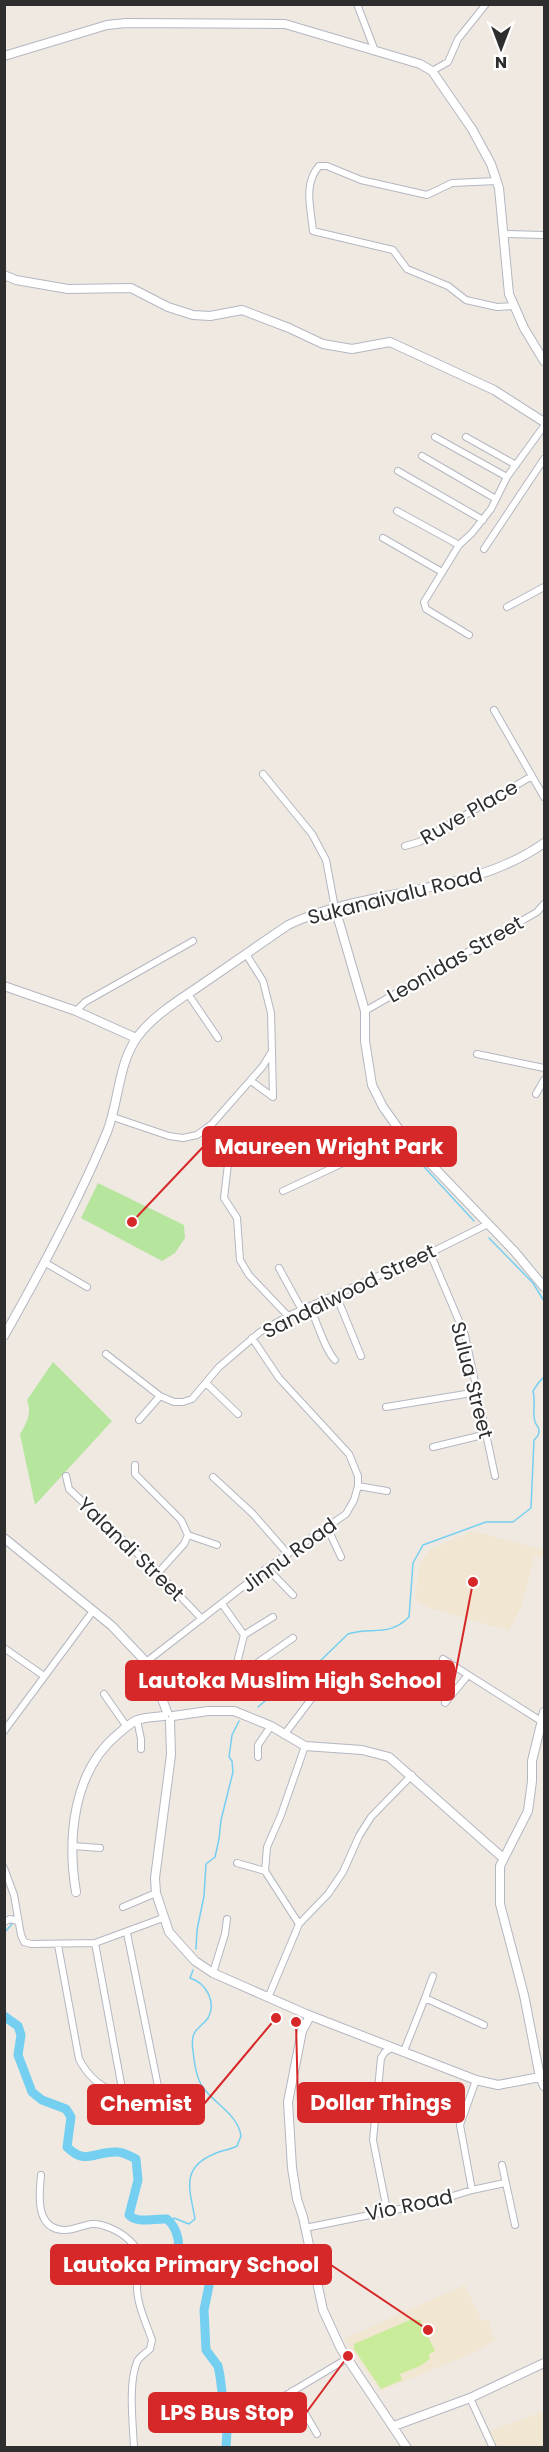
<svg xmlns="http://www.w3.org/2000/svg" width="549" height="2452" viewBox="0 0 549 2452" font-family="Poppins,sans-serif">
<rect width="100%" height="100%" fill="#efe9e1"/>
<path fill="#f0e6d1" d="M473,1531L544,1550V1558L535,1555L522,1605L509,1631L430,1608L418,1602L415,1598L420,1565L430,1549Z
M465,2285L482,2321L488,2319L495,2340L477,2351L381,2391L344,2339Z
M544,2411V2447H497L490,2431Z"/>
<path fill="#b6e59e" d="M98,1183L184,1225L185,1238L175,1253L162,1261L81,1218Z
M53,1362L112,1421L35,1505L20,1434C27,1422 32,1414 27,1400Z"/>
<path fill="#c9ec9a" d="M412,2319L420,2320L435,2351L429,2354L430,2359L420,2366L400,2374L402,2380L381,2389L354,2349V2344Z"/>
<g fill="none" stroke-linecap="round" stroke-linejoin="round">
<path stroke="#75cff0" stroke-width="1.5" d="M403,1144L474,1221
M489,1238L533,1283L544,1301
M258,1707L291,1679L319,1662L348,1634C371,1626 388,1638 409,1617L413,1563L423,1545L486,1522H513L531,1508L534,1440C537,1437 539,1436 539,1431C539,1426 537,1427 535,1422C532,1411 536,1402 533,1391L539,1382L544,1377
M4,1933L13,1923
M196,1949L197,1930L204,1896L206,1864L215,1857L219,1839L221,1820L233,1772L232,1761L229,1757L232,1735L239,1721
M171,2222L174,2218L189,2224L195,2219C190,2190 180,2168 214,2154C222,2150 230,2150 237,2146L241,2136C238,2114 213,2103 202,2086C196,2077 194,2061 193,2050C192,2045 192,2036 195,2032C198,2027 204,2024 208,2018C217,2002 206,1983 190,1978L193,1970"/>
<path stroke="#75cff0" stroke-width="9" d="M4,2016L18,2026L21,2035L18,2055L32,2092L42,2100L66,2109L71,2117L67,2147C86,2166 94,2151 117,2152C123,2152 130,2156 136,2159L138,2180L129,2215C137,2224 155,2218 167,2219C184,2234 177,2255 180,2275L188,2278C196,2271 200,2262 208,2254L212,2255L213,2266L204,2310L206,2350L218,2366L220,2376L222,2392L228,2414L226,2448"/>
<g stroke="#b4b7c1" stroke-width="8">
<path id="street" d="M357,4L375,51
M432,71L448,62L458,39L486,4
M497,181L452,183L427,195L361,180L327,166H319C303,184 311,209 313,231L393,250L407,269L448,286L466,300L497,307L513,306
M503,234L544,235
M435,437L507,477
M466,437L516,465
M422,456L496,499
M398,471L483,520
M397,511L459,545
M383,538L442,572
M484,549L544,459
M507,607L544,587
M469,635L426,609L424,602L459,545L472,533L491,509L507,477L544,426
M494,710L544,797
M263,774L312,834L326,860L335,908
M405,846L419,842L532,776
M188,994L218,1038
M76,1011L85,1002L193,941
M365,1011L537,912L544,904
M477,1054L544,1068
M251,1081L273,1097L272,1052
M536,1094L544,1080
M113,1117L169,1136L183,1138L197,1135L212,1124L263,1066L272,1051L271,1013L263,981L246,954
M228,1164L224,1198L237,1218L240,1260L249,1275L288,1316
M283,1191L403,1135
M430,1253L465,1335L495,1476
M44,1262L87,1287
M279,1268L302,1310
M336,1295L361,1356
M310,1307C317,1322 325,1350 335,1360
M106,1354L160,1396L174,1402H183L192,1399L219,1367L260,1332L288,1316L430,1253L486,1225
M206,1383L238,1414
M386,1407L478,1392
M139,1420L160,1396
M433,1447L487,1434
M135,1465V1474L181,1520L188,1535L184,1544L158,1573
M66,1476L69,1489L158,1573L202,1619
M213,1477L252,1513L288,1554
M358,1486L387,1491
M327,1527L341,1557
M188,1535L217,1545
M267,1568L293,1595
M222,1604L244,1635L235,1671L240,1675L293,1638
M244,1635L273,1617
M4,1648L44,1676
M443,1659L541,1721
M146,1662L267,1568L346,1514L354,1500L358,1486V1476L349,1454L279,1378L252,1338
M235,1671L227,1678L229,1681L240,1675
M104,1694L127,1727
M445,1703L468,1675
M137,1720L141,1739V1749
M4,1731L93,1611
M284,1735L321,1686C333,1684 339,1684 345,1695
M258,1757V1745L271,1726
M73,1846L100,1848
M237,1863L265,1871
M4,1868L14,1895L21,1935L24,1942L31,1944L95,1943L163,1918
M123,1907L156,1893
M4,1922L10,1919L18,1921
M299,1924L265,1871L267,1847L281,1815L305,1746
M127,1933L159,2091L163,2098
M95,1943L123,2094
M58,1945L79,2059C95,2090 125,2102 159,2091
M213,1973L225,1934L227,1919
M268,1998L299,1924L328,1894L343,1872L359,1836L371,1817L412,1775
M425,1998L433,1976
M404,2051L425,1998L484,2025
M502,2165L515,2225
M41,2175C39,2195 35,2230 65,2230C74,2230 83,2225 92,2224C103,2223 121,2232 129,2240C147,2256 138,2268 137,2287C137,2304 146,2323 152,2340L150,2349C146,2353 139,2357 137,2362C128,2384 133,2423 134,2448
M472,2190L505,2183
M387,2210L373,2140L381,2058L385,2052L393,2047
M305,2228L430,2203L472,2190L460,2125L476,2080
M292,2391L317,2434
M470,2398L493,2448
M268,2406L348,2358"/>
</g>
<g stroke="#b4b7c1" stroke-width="10">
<path id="secondary" d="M4,56L107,25L126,23L285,24L420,64L432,71L472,129L491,164L499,188L509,294L524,328L544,361
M4,275L16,280L68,289L131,288L168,307L193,315L210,316L242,310L289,328L323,344L352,349L390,342L494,390L544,422
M335,908L365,1011V1041L372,1085L383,1107L403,1135L515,1252L544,1287
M4,986L76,1011L136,1038
M4,1336C42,1269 78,1202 107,1132C119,1102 118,1063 138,1036C154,1015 179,1000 201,985C230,965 259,945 288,925C370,886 468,897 544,843
M4,1538L112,1626L146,1662L153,1675L167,1712
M544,1712L532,1761V1781L528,1811L500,1866V1904L524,1995L540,2077L544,2086
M173,1716L208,1711H234L271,1726L305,1746L362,1750L389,1757L503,1858
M170,1721L171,1755L155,1878L156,1893L169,1932L195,1961L213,1973L306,2014L476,2080L498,2085L540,2077
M76,1892C67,1838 73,1771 118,1734C124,1729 130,1723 137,1720C145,1717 156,1717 164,1716
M310,2016L302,2031L288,2102L292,2168L297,2199L303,2217L323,2310L341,2349L407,2448
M394,2426L470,2398L544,2363"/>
</g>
<use href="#street" stroke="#fff" stroke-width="6"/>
<use href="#secondary" stroke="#fff" stroke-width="8"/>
</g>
<g text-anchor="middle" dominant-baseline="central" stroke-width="4.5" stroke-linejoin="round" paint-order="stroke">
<g font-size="20" fill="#2e2e2e" stroke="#fff">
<text transform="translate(469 812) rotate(-30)">Ruve Place</text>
<text transform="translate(395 896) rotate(-14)">Sukanaivalu Road</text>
<text transform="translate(455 959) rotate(-30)">Leonidas Street</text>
<text transform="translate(349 1291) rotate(-26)">Sandalwood Street</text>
<text transform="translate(472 1380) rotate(76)">Sulua Street</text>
<text transform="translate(131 1549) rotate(44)">Yalandi Street</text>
<text transform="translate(289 1555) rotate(-36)">Jinnu Road</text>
<text transform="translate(409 2205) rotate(-12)">Vio Road</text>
</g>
</g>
<path fill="none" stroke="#d62828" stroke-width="2" d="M132 1222L203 1147M473 1582L454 1681M296 2022L298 2103M276 2018L204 2104M428 2330L331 2265M348 2356L306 2413"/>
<g fill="#d62828" stroke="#fff" stroke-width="2">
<circle cx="132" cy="1222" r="6"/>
<circle cx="473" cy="1582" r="6"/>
<circle cx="296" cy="2022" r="6"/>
<circle cx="276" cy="2018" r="6"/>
<circle cx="428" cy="2330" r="6"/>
<circle cx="348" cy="2356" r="6"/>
</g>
<g fill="#d62828" stroke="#d62828" stroke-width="2">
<rect x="203" y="1127" width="253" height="39" rx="6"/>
<rect x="126" y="1661" width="328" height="39" rx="6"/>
<rect x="298" y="2083" width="166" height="39" rx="6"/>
<rect x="88" y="2085" width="116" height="39" rx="6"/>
<rect x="51" y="2245" width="280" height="39" rx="6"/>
<rect x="149" y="2393" width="157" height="39" rx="6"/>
</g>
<g font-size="21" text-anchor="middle" font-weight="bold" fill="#fff">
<text x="329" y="1154">Maureen Wright Park</text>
<text x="290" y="1688">Lautoka Muslim High School</text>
<text x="381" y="2110">Dollar Things</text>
<text x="146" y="2111">Chemist</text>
<text x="191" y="2272">Lautoka Primary School</text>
<text x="227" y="2420">LPS Bus Stop</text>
</g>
<rect width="549" height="2452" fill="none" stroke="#2e2e2e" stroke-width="12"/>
<g transform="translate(501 48) rotate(180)" stroke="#ffffff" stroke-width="4.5" paint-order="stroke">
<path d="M0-4.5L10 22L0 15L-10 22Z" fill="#2e2e2e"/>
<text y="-9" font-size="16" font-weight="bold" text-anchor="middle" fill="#2e2e2e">N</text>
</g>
</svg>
